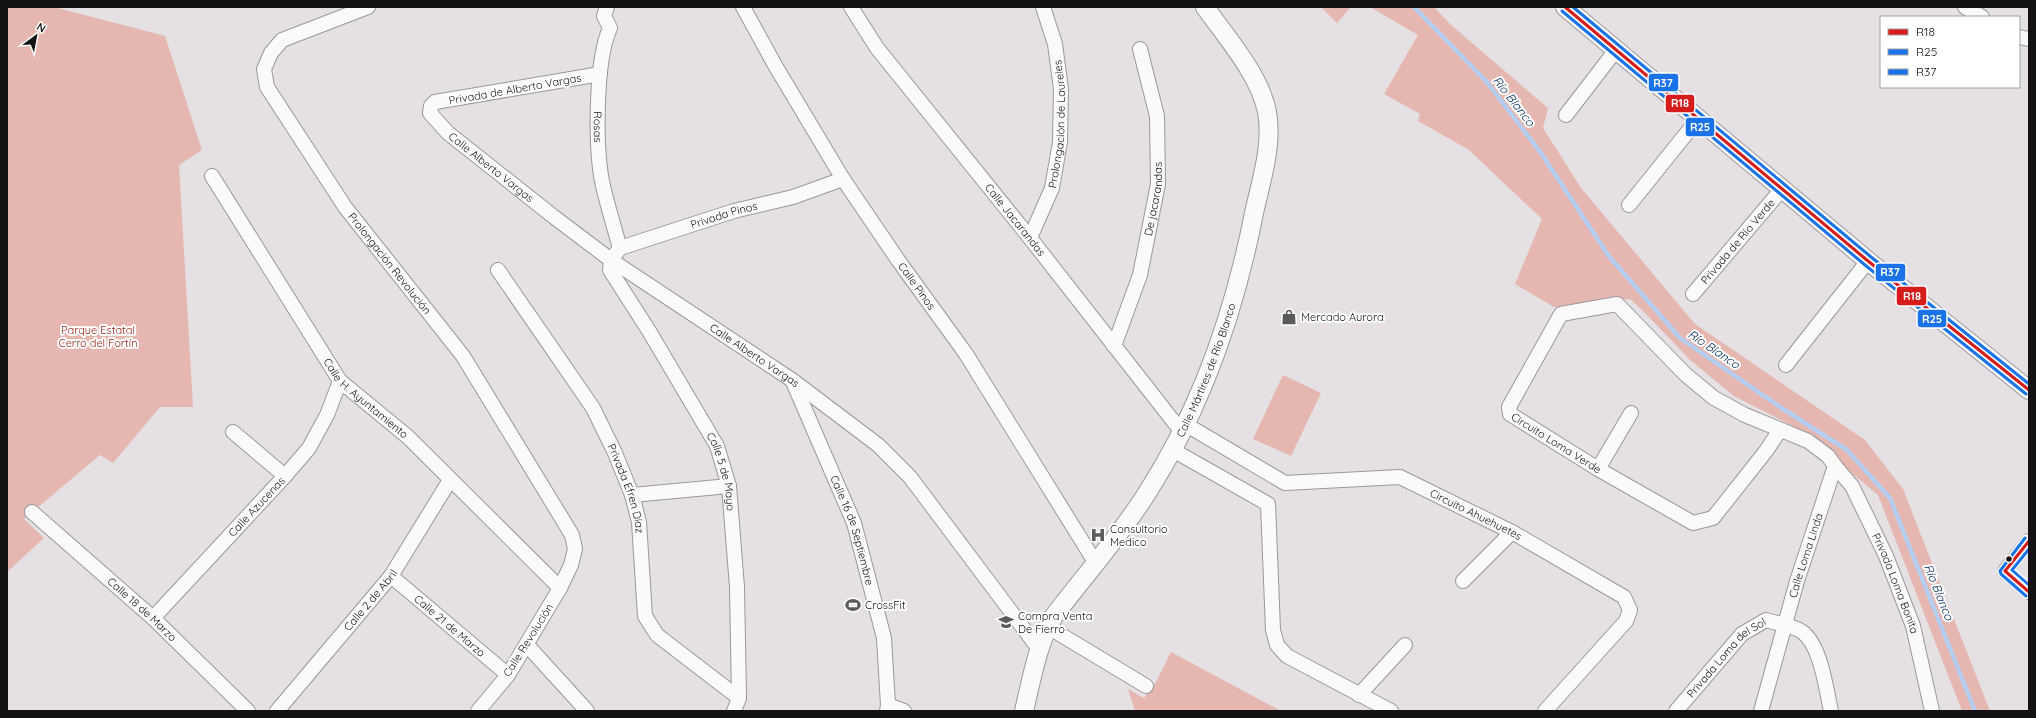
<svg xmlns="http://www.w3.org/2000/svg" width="2036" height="718" viewBox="0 0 2036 718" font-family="Quicksand,sans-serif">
<rect width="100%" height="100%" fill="#e4e0e4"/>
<path fill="#e6b7b1" d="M7,7H54L165,36L202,150L179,165L193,407H160L113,463L100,455L24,519L44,538L7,572Z
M1321,7H1351L1337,23Z
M1370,7H1434L1451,25L1548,108L1543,128L1581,188L1695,324L1865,440L1903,489L1990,711H1962L1878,495L1848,470L1820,440L1734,396L1690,360L1644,312L1630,299L1554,307L1515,284L1542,219L1469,150L1418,121L1420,114L1384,94L1418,35Z
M1283,375L1321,393L1291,456L1253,439Z
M1171,652L1281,711H1135L1128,689L1144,698L1156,682Z"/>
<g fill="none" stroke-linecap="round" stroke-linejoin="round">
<path stroke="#b5cdef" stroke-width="4.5" d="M1414,7L1486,81L1541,153L1608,255L1680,338L1780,407L1847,450L1890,498L1975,711"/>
<g stroke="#9b989b" stroke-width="16">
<g id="minor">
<path id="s1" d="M368,7L282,40L271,53L264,69L267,87L345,207L463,356L572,535L575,549L571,565L560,588L508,675L478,711"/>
<path id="s2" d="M607,7L604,16L610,28C595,61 595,150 603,186C608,207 614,227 620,248"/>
<path id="s3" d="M743,7L776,67L843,179L898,260L966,354L1095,562"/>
<path id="s4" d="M851,7L877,48L1030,238L1181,431"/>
<path d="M1965,7L1982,17"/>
<path d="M2019,37L2029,39"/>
<path id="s5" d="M600,74L435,102L431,106L430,113L448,133L554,217L611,260L792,380L878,445L910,477L1039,649"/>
<path d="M1566,115L1616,50"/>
<path id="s6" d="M212,176L340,381L408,437L560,588"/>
<path d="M1629,205L1698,119"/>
<path id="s7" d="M1030,238L1052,188L1060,142L1061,89L1055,44L1043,7"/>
<path id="s8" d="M611,260L610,270L649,331L717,446L729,486L737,587L739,698L734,711"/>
<path id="s9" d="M611,260L620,248L734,211L793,197L843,179"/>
<path id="s10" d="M498,270L593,408L615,453L632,495L639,522L645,616L657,635L739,698"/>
<path id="s11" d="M1693,294L1782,189"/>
<path id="s12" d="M1114,346L1140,275L1158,184L1157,116L1140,49"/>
<path d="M1786,365L1868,261"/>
<path id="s13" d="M793,382L854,523L884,638L888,705L887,711"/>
<path id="s14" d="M1185,424L1285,483L1400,477L1512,532L1624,597L1630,610L1626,621L1545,711"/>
<path d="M233,432L285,476"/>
<path d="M1171,449L1268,504L1273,630L1277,645L1287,656L1391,711"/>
<path id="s15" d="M1835,466L1852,486L1886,556L1913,626L1932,711"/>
<path d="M1598,469L1631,413"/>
<path d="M632,495L729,486"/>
<path id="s16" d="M32,512L153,618L248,711"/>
<path d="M2029,541L2005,571L2029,592"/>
<path id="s17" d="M391,576L508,675"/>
<path d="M1463,581L1512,532"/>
<path id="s18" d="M153,618L285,476L309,448L327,415L340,381"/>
<path d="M1048,627L1146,686"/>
<path d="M527,645L587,711"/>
<path d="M1359,695L1405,645"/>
<path d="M888,705L904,711"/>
<path id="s19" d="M277,711L391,576L450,480"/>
<path id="s20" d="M1676,711L1742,634L1766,620C1775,623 1794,626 1801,631C1821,644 1826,689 1831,711"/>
<path id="s21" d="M1761,711L1797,581L1835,466L1828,456L1808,441L1745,415L1714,398L1686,375L1617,304L1561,314L1509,407L1510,414L1598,469L1693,523L1713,518L1766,451L1780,430"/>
</g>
</g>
<g stroke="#9b989b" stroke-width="20">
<g id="major">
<path d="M1565,7L1868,261L2029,390"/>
<path id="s22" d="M1024,711C1032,678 1037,645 1054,616C1085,575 1120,536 1147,493C1201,409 1235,310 1254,213C1261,181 1273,145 1267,112C1260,75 1226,37 1205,7"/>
</g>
</g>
<use href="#minor" stroke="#fbfafb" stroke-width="14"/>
<use href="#major" stroke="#fbfafb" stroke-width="18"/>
<g stroke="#fff" stroke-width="6">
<path id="bus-1" d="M1565,7L1868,261L2029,390
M2029,541L2005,571L2029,592"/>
</g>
<g stroke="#fff" stroke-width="6">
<path id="bus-2" d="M1562,11L1865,265L2026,394
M2025,538L2000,571L2001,574L2026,596"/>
</g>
<g stroke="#fff" stroke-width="6">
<path id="bus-3" d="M1573,7L1871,257L2029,384
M2029,549L2012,570L2029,585"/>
</g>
<use href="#bus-1" stroke="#d81b1b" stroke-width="3"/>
<use href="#bus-2" stroke="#1a73e8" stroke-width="3"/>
<use href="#bus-3" stroke="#1a73e8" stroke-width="3"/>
</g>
<defs>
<g id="shop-bare" transform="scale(1.2)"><path d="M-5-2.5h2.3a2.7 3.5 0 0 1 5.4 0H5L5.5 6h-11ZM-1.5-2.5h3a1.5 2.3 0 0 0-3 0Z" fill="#5d5a5d" stroke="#fff" stroke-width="2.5" paint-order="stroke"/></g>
<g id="hospital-bare" transform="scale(1.2)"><path d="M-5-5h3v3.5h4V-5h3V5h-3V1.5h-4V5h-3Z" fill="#5d5a5d" stroke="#fff" stroke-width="2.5" paint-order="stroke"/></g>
<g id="stadium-bare" transform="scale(1.2)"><path d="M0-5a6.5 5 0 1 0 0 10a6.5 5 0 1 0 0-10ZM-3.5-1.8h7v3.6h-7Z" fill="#5d5a5d" stroke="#fff" stroke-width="2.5" paint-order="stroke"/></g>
<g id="school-bare" transform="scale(1.2)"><path d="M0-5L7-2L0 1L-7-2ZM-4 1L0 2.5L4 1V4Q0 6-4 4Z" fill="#5d5a5d" stroke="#fff" stroke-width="2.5" paint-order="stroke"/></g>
</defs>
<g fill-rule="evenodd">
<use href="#shop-bare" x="1289" y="317"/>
<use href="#hospital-bare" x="1098" y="535"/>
<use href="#stadium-bare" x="853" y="605"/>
<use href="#school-bare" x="1006" y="622"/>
</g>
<circle fill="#141214" stroke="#fff" stroke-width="1.5" cx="2009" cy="559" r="3.5"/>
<g text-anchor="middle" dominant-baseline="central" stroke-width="4" stroke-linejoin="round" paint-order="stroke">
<g font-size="11" fill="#141214" stroke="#fff">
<text transform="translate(515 89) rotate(-10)">Privada de Alberto Vargas</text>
<text stroke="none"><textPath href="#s7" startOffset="119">Prolongación de Laureles</textPath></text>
<text stroke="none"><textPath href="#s2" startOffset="123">Rosas</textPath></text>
<text stroke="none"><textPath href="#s5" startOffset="262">Calle Alberto Vargas</textPath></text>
<text stroke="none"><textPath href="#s12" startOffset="153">De jacarandas</textPath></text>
<text stroke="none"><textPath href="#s9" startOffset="124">Privada Pinos</textPath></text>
<text stroke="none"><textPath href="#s4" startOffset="269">Calle Jacarandas</textPath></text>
<text stroke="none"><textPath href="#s11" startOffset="69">Privada de Río Verde</textPath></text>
<text stroke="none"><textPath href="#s1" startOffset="360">Prolongación Revolución</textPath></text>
<text stroke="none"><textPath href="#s3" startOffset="329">Calle Pinos</textPath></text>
<text stroke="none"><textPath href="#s5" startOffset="586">Calle Alberto Vargas</textPath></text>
<text stroke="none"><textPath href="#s22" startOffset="391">Calle Mártires de Río Blanco</textPath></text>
<text stroke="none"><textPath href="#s6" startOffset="272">Calle H. Ayuntamiento</textPath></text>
<text stroke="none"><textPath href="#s21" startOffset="757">Circuito Loma Verde</textPath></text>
<text stroke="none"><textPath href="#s8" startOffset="242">Calle 5 de Mayo</textPath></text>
<text stroke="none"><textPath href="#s10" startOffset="255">Privada Efren Díaz</textPath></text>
<text stroke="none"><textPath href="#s18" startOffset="152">Calle Azucenas</textPath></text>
<text stroke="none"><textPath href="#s14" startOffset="316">Circuito Ahuehuetes</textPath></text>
<text stroke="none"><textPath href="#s13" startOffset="160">Calle 16 de Septiembre</textPath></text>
<text stroke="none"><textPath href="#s21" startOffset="162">Calle Loma Linda</textPath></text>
<text stroke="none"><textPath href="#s15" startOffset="133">Privada Loma Bonita</textPath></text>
<text stroke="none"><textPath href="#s19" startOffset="145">Calle 2 de Abril</textPath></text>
<text stroke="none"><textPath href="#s16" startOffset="147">Calle 18 de Marzo</textPath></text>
<text stroke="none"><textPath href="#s17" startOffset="77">Calle 21 de Marzo</textPath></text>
<text transform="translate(528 640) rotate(-58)">Calle Revolución</text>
<text stroke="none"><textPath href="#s20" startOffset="74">Privada Loma del Sol</textPath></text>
</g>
<g font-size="11" fill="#141214" stroke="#fff" text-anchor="start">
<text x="1301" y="317">Mercado Aurora</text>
<text x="1110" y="529">Consultorio<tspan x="1110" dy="13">Medico</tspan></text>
<text x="865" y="605">CrossFit</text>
<text x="1018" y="616">Compra Venta<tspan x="1018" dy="13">De Fierro</tspan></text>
</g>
<g font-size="11" fill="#9b2315" stroke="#fff">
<text x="98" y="330">Parque Estatal<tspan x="98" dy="13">Cerro del Fortín</tspan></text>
</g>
<g font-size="12" font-style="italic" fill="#012a59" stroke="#fff">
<text transform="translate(1514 101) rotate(52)">Río Blanco</text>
<text transform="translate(1714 349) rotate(34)">Río Blanco</text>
<text transform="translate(1939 592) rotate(68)">Río Blanco</text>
</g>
</g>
<g stroke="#fff" stroke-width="1.5">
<rect x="1648" y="73" width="31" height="19" rx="4" fill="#1a73e8"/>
<rect x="1665" y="94" width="30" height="19" rx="4" fill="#d81b1b"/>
<rect x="1685" y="117" width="30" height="20" rx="4" fill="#1a73e8"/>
<rect x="1875" y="263" width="31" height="19" rx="4" fill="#1a73e8"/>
<rect x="1896" y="286" width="31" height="20" rx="4" fill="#d81b1b"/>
<rect x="1917" y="309" width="30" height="19" rx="4" fill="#1a73e8"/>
</g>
<g font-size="11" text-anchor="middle" font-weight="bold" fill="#fff">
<text x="1663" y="87">R37</text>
<text x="1680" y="107">R18</text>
<text x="1700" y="131">R25</text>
<text x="1890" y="276">R37</text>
<text x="1912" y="300">R18</text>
<text x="1932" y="323">R25</text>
</g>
<rect width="2036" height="718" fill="none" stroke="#141214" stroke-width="16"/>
<rect x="1880" y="16" width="140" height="72" fill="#ffffff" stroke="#a1a0a1"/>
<rect x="1888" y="29" width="20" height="6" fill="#d81b1b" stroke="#a1a0a1"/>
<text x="1916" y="36" font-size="12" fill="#141214">R18</text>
<rect x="1888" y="49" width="20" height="6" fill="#1a73e8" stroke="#a1a0a1"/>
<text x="1916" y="56" font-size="12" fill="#141214">R25</text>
<rect x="1888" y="69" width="20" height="6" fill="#1a73e8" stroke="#a1a0a1"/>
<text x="1916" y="76" font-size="12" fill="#141214">R37</text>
<g transform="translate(36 36) rotate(32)" stroke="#ffffff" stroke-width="3" paint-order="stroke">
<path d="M0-3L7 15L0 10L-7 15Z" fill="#141214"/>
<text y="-6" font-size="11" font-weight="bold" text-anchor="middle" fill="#141214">N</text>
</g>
</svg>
